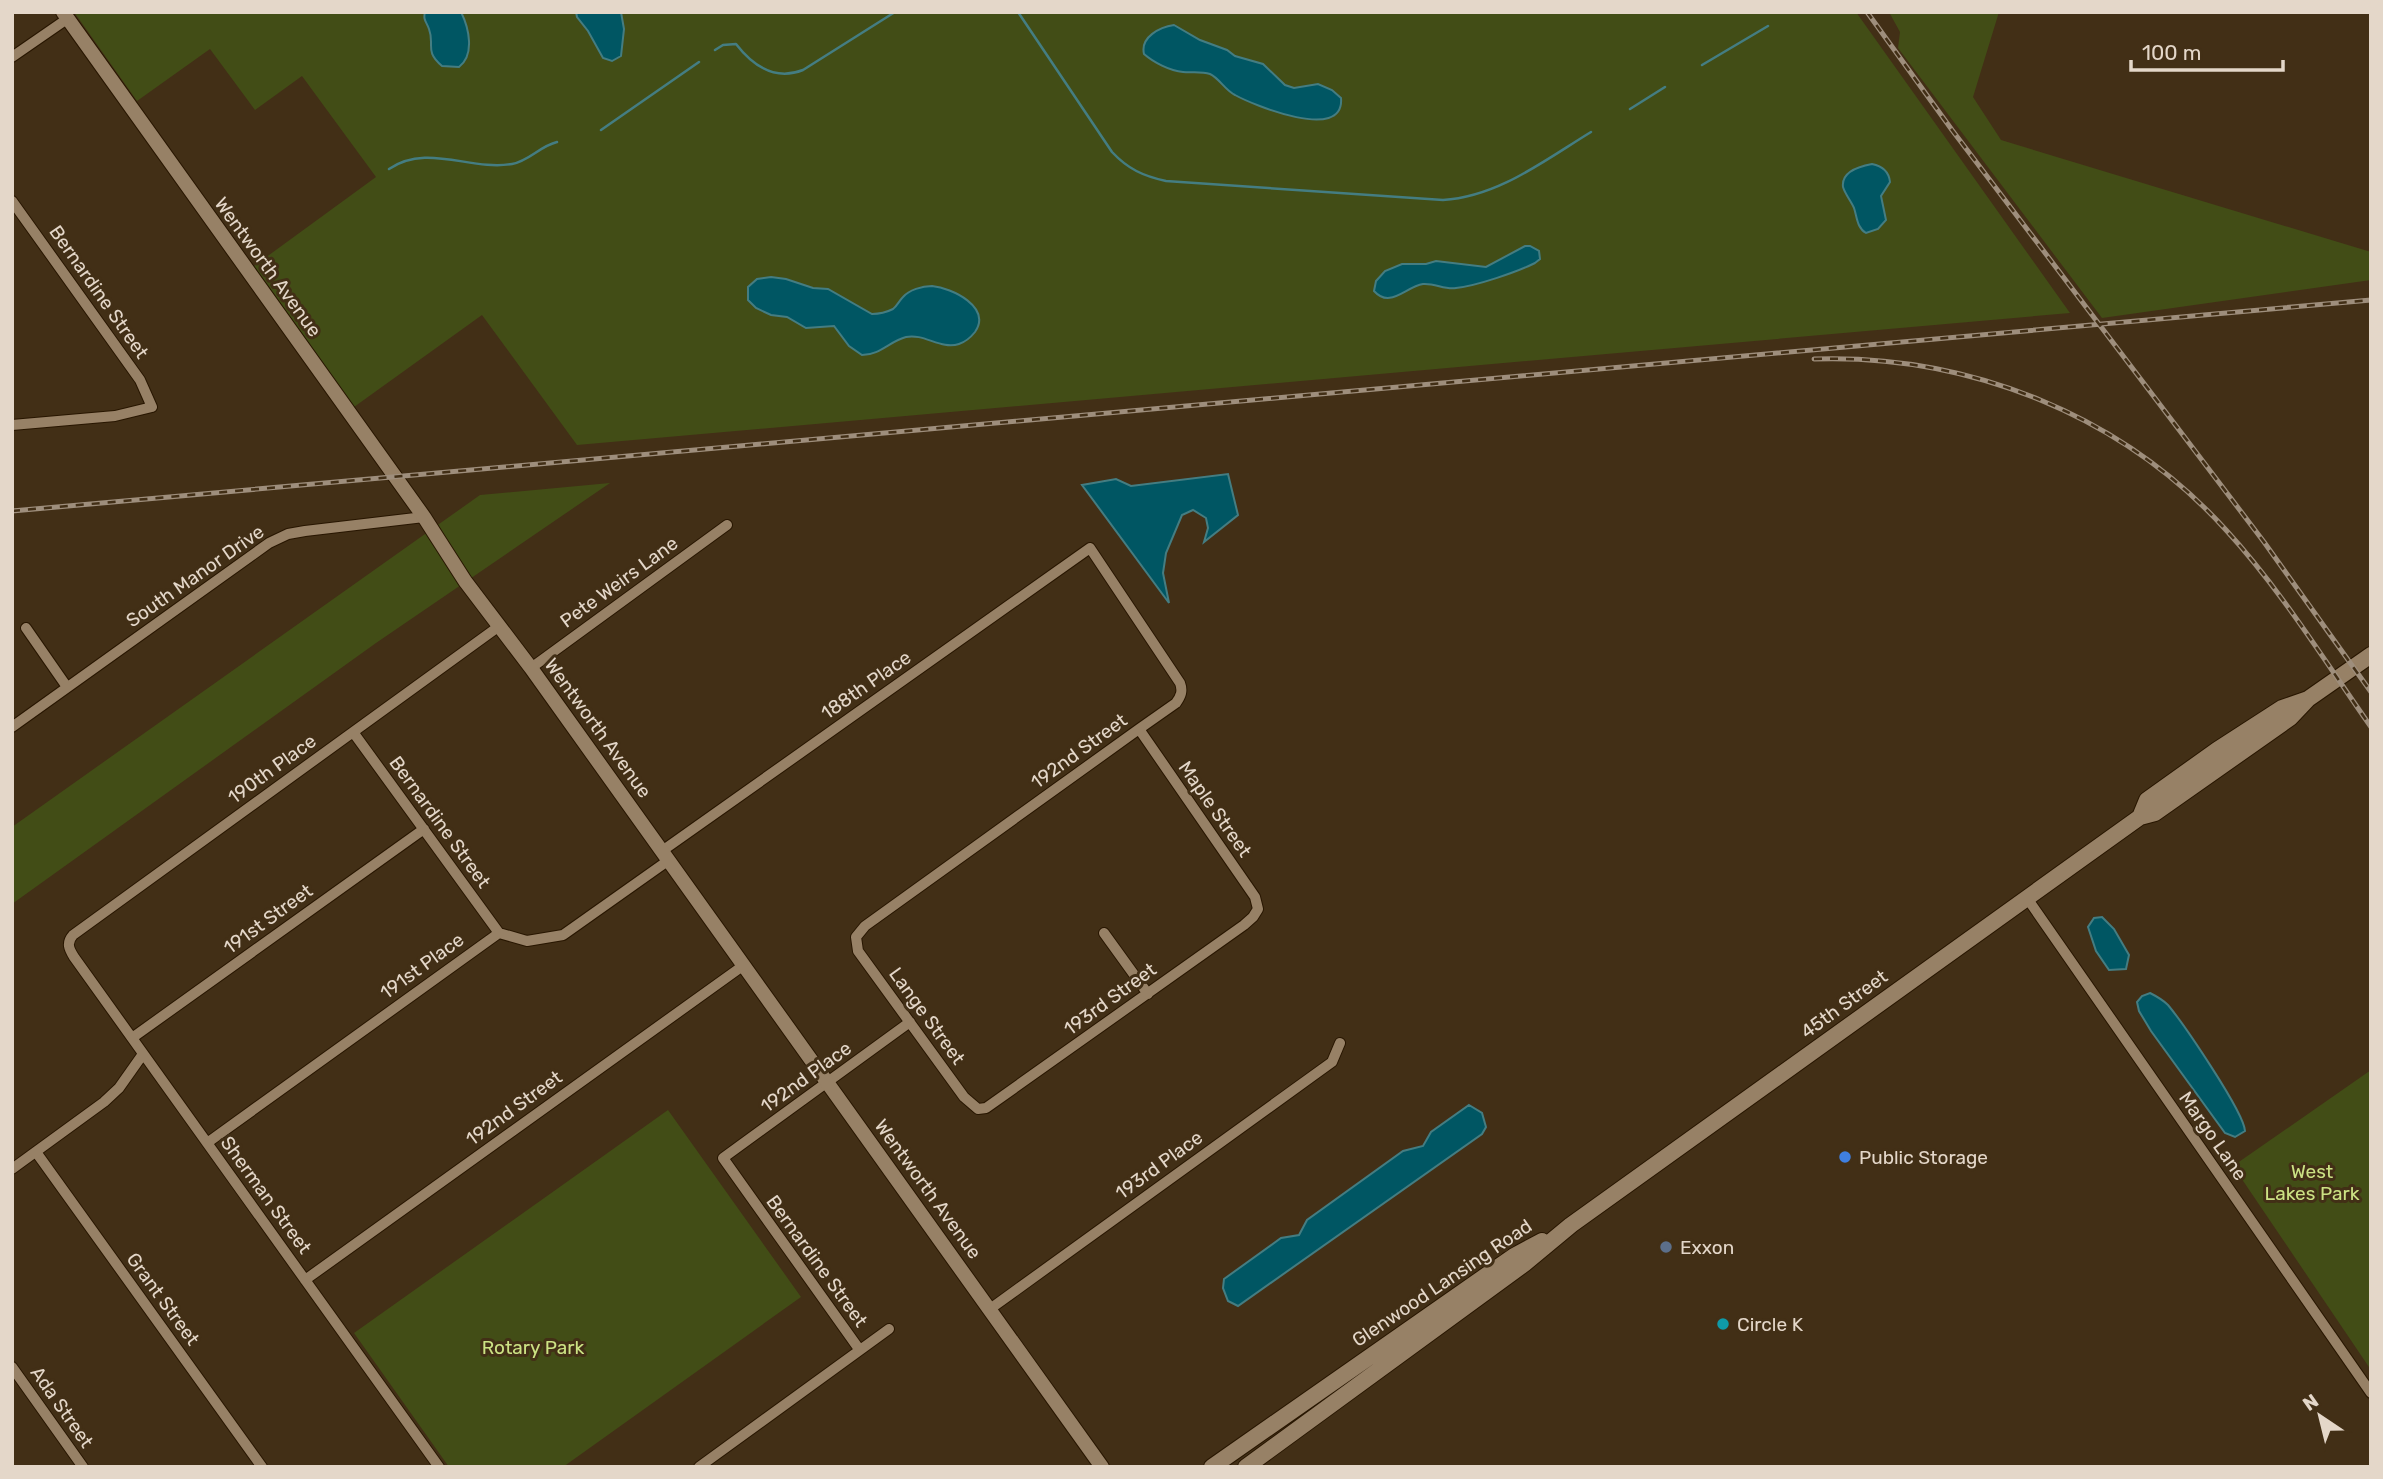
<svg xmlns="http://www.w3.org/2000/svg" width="2383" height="1479" viewBox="0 0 2383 1479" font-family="Rubik,sans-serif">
<rect width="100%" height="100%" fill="#422f16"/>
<path fill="#424d16" d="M74,12H1856L2070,313L577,445L482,315L354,407L254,266L376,177L302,76L255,110L210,49L137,101Z
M1889,12H1999L1973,97L2001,140L2371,252V280L2102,318L1898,48L1900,32Z
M610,483L376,643L12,904V827L480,495Z
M2371,1070V1370L2233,1166Z
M668,1110L801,1297L563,1467H449L354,1333Z"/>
<path fill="#005663" stroke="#447d82" stroke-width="2" d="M425,12H461C469,28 475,55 459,67L442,66C424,51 435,45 429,29C426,21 423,20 425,12Z
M576,12H621L624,29L621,56L612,61L603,58L588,31L577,17Z
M1174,25L1200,40L1227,50L1235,56L1263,64L1285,85L1294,88L1318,84L1332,90L1341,98C1345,143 1253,105 1235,95C1225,90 1219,78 1210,74C1201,71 1191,73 1183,72C1170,71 1153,62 1144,54C1140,37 1160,27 1174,25Z
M1872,164C1882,166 1889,172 1890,182L1881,196L1886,220L1878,229L1866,233C1857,228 1857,217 1854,208C1851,201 1845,194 1843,187C1841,171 1861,166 1872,164Z
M1525,246H1530L1539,251L1540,259L1535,263C1517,272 1476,286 1456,288C1445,290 1435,283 1423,284C1405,287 1390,309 1374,291L1376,281L1385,271L1402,264H1426L1436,261L1486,267Z
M771,277L786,279L813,288L828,289L872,314C878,314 887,312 893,309C897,306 899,301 903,297C909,290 922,286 932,286C952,288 992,307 975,332C971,337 965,342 959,344C941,350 924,333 906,337C890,341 880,355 862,355L849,346L834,326L806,328L787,317L771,315L756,308L748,300V287L757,279Z
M1228,474L1238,515L1204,542L1208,528L1206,518L1193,510L1182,515L1166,553L1163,573L1169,603L1082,485L1116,479L1131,486Z
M2102,917L2114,929L2129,955L2126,969L2109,970L2096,951L2088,927L2094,918Z
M2150,993C2156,996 2163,1000 2168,1005C2183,1023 2244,1112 2245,1131L2235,1137L2225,1133L2151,1031L2139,1011L2137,1002L2142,996Z
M1469,1105L1482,1113L1486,1127L1482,1134L1238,1306L1228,1301L1223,1288L1224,1279L1281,1238L1299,1235L1307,1220L1403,1151L1423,1146L1431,1132Z"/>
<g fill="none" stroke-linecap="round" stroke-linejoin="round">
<path stroke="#447d82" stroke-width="2.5" d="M1018,12L1112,152C1128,169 1143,176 1166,181L1443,200C1498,197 1545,160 1591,132
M715,50L723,45L736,44C753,66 775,81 803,70L895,12
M1702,65L1768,26
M1630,109L1665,87
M601,130L699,62
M389,169C427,143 470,171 512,164C529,161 540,146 557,142"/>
<g stroke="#281600" stroke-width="12">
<path id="minor" d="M12,57L67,19
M12,201L140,380L152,407L115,416L12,425
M26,628L67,687
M531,668L727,525
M12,727L269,543L288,534L305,531L424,517
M353,732L499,933
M662,851L1090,548L1180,683C1183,691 1181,696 1176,703L1139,729L865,926L856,937L858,951L964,1097L978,1109L986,1108L1244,925L1253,917L1258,909L1255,897L1139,729
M2027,898L2371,1393
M1104,933L1148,994
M132,1038L424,829
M207,1143L499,933L527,941L563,935L669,860
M36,1152L262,1467
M12,1169L104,1102L119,1088L143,1054
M305,1280L744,965
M990,1309L1332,1062L1340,1043
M859,1349L723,1158L910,1022
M12,1367L83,1467
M439,1467L74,957C69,949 66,943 73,935L498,627
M699,1467L889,1329"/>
</g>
<g stroke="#281600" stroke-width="16">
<path id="tertiary" d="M63,12L424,517L465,581L531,668L1102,1467"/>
</g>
<g stroke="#281600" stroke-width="18">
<path id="secondary" d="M2140,817L2147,800L2217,750L2282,708L2308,699L2371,655
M1212,1467L1514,1256L1542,1241
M1246,1467L1524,1264L1571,1225L2140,817L2155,813L2290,718L2308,699"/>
</g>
<use href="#minor" stroke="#978166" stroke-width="10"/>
<use href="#tertiary" stroke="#978166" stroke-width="14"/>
<use href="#secondary" stroke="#978166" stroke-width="16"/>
<g stroke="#9e8e7c" stroke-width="5">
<path id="rail" d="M1867,12L1952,130L2264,542L2371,692
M1814,359C1969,354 2122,415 2226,530C2281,590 2324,660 2371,727
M12,511L2371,300"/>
</g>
<use href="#rail" stroke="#422f16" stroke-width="2.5" stroke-dasharray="8" stroke-linecap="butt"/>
</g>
<circle fill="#3f7fe0" stroke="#422f16" stroke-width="2.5" cx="1845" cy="1157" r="7"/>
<circle fill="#5c6f8a" stroke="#422f16" stroke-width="2.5" cx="1666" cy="1247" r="7"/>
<circle fill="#0f9aa8" stroke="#422f16" stroke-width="2.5" cx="1723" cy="1324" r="7"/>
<g text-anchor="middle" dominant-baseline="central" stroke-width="6" stroke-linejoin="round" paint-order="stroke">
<g font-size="19" fill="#e4d7c9" stroke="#422f16">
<text transform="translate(268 267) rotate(54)">Wentworth Avenue</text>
<text transform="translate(99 292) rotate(55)">Bernardine Street</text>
<text transform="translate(195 576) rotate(-35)">South Manor Drive</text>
<text transform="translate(619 582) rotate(-36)">Pete Weirs Lane</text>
<text transform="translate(866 685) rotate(-35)">188th Place</text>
<text transform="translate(598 728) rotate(54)">Wentworth Avenue</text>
<text transform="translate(1079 751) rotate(-36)">192nd Street</text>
<text transform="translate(272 769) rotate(-36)">190th Place</text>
<text transform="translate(1215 809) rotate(55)">Maple Street</text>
<text transform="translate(440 822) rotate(54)">Bernardine Street</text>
<text transform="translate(268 919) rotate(-36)">191st Street</text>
<text transform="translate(422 966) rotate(-36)">191st Place</text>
<text transform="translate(1110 999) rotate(-36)">193rd Street</text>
<text transform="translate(1844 1004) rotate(-36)">45th Street</text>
<text transform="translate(927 1016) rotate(54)">Lange Street</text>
<text transform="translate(806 1077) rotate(-36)">192nd Place</text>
<text transform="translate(514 1108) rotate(-36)">192nd Street</text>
<text transform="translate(2213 1136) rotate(55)">Margo Lane</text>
<text transform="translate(1159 1165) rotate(-36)">193rd Place</text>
<text transform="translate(928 1189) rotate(54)">Wentworth Avenue</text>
<text transform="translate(266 1195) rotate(54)">Sherman Street</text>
<text transform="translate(817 1261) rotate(54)">Bernardine Street</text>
<text transform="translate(1442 1283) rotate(-34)">Glenwood Lansing Road</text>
<text transform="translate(163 1299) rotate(54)">Grant Street</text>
<text transform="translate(62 1407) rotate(55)">Ada Street</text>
</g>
<g font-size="19" fill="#e4d7c9" stroke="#422f16" text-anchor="start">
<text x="1859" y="1157">Public Storage</text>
<text x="1680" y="1247">Exxon</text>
<text x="1737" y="1324">Circle K</text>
</g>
<g font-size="19" fill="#cce284" stroke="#422f16">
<text x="2312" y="1171">West<tspan x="2312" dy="22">Lakes Park</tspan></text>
<text x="533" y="1347">Rotary Park</text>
</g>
</g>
<rect width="2383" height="1479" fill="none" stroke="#e4d7c9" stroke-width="28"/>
<g transform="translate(2320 1416) rotate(325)" stroke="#422f16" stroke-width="5" paint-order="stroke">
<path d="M0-5L12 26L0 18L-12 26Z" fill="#e4d7c9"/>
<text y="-10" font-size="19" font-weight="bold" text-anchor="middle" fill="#e4d7c9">N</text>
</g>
<path d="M2131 60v10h152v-10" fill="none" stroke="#e4d7c9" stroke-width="3.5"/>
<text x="2142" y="60" font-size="21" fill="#e4d7c9" stroke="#422f16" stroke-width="5" paint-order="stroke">100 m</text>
</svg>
